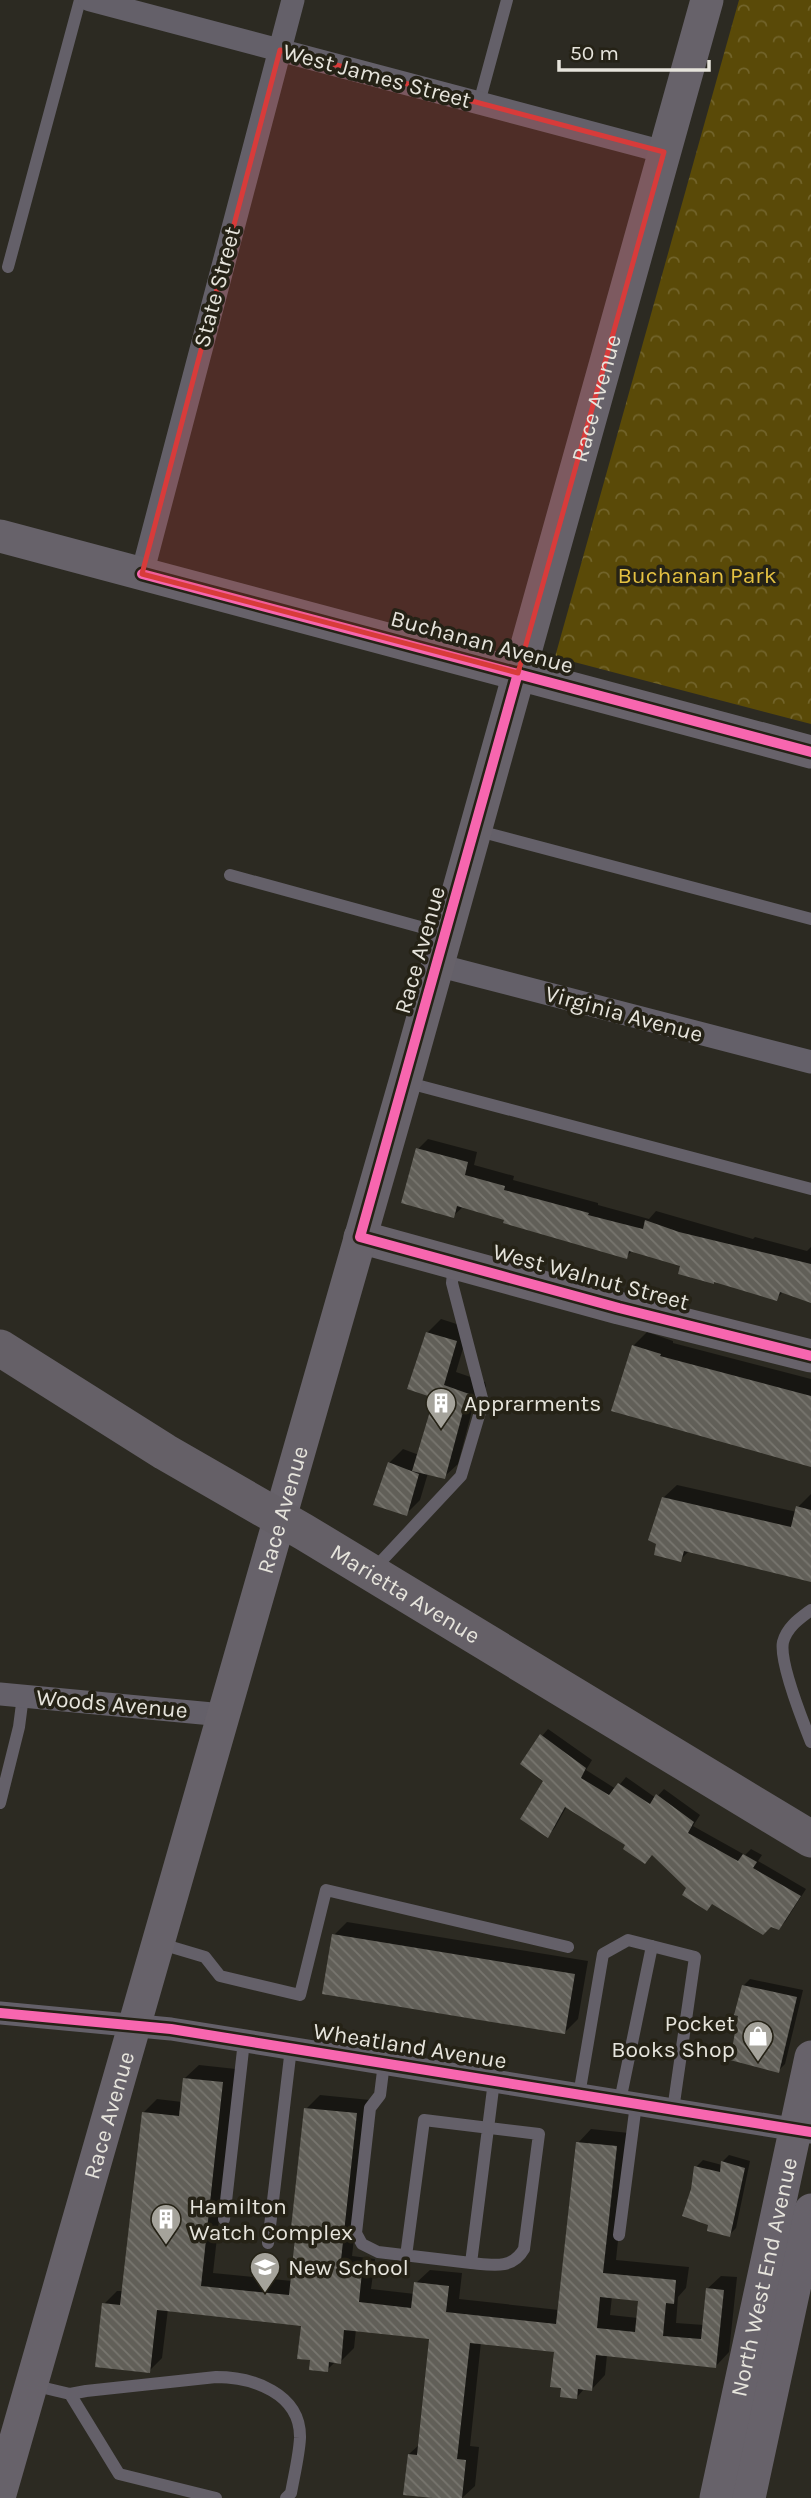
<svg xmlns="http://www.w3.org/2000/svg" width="811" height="2498" viewBox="0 0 811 2498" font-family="Karla,sans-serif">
<defs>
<pattern id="park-crowns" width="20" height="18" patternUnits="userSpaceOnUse" patternTransform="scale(1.75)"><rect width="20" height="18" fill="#5a4a08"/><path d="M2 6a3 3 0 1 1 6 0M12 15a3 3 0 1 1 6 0" fill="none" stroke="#72642b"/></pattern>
<pattern id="building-back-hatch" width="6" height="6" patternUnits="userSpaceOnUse" patternTransform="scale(1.75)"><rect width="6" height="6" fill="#615f58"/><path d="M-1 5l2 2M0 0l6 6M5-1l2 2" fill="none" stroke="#78766f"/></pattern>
</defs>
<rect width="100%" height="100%" fill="#2c2a22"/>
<path fill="url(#park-crowns)" d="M739,0H811V724L555,657Z"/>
<path fill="#0007" fill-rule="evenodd" d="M428,1139L477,1152L474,1165L514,1176L513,1180L598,1203V1205L649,1219L656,1211L753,1239L755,1237L807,1251L811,1247V1301L784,1291L776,1299L682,1265L633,1250L626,1257L464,1206L453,1216L418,1149Z
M441,1319L469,1328L456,1372L485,1382L486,1386L483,1394L474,1403L458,1464L444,1477L428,1473L420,1500L406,1514L389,1463L403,1449L419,1455L436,1396L427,1333Z
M647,1332L673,1341V1343L811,1379V1465L633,1346Z
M677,1485L797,1512L798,1507L811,1494V1580L689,1551L680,1560L663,1498Z
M548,1729L592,1760L586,1770L616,1789L626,1777L656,1798L664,1789L700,1815L693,1826L745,1855L751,1849L762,1855L758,1861L806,1889L785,1922L778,1928L713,1902L689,1888L653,1853L628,1844L567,1806L554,1829L548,1835L542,1736Z
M347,1922L588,1961L578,2019L565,2032L334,1935Z
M750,1979L803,1990L785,2064L778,2071L743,1986Z
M199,2065L236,2069L213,2273L292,2281L306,2109L320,2095L370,2100L352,2256L375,2259L371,2289L415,2294L416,2283L430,2270L462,2273L459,2299L559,2310L578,2143L591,2129L629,2133L616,2260L689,2267L686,2288L678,2297L676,2323L704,2325L707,2289L721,2276L737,2277L729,2352L716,2366L607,2355L605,2375L592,2389L585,2388L577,2397L563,2386L555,2350L481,2342L470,2446L479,2447L475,2486L462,2498H449L409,2454L420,2444L431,2337L356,2329L354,2348L340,2362L336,2361L327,2370L303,2324L168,2309L162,2358L149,2371L104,2304L117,2291H124L143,2113L157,2099L182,2102L185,2078ZM612,2296L640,2299L638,2318L610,2315Z
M729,2155L750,2161L736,2228L729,2235L710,2223L693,2189L696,2167L703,2160L722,2165V2162Z"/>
<path fill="url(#building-back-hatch)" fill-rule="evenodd" d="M416,1148L468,1162L465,1175L505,1186L504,1190L589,1213L588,1215L643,1229L645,1220L679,1232L811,1264V1303L780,1292L777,1301L714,1282V1284L678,1274L680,1266L629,1251L627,1259L503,1223L504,1220L457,1206L454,1218L401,1203Z
M426,1332L457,1341L444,1385L472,1395L473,1400L470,1410L464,1408L445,1479L412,1471L434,1398L407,1389Z
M632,1345L661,1354L660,1356L811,1396V1467L611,1411Z
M388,1462L419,1474L407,1516L373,1505Z
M662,1497L791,1527L796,1506L811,1510V1582L684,1551L681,1562L654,1555L656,1544L648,1540Z
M540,1734L586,1768L581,1778L609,1795L618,1783L650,1804L656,1794L694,1822L688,1833L738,1861L743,1854L757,1862L753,1868L801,1896L779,1930L771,1927L763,1935L712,1904L707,1911L682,1895L686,1888L652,1855L645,1864L623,1849L625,1845L565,1807L548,1838L520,1819L543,1781L520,1764Z
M332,1934L575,1974L565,2034L322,1994Z
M742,1985L797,1997L779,2073L730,2060L738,2016L734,2015Z
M183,2078L223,2082L201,2286L289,2295L296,2229L291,2228L304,2108L357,2113L340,2269L362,2272L359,2302L411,2308L414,2282L449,2286L446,2312L556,2324L576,2142L617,2146L603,2273L676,2280L674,2304L666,2303L663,2336L701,2339L706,2288L724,2290L716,2368L596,2355L592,2391L578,2389L577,2399L560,2397L561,2388L550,2387L554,2352L470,2343L457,2459L466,2460L462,2498H433L403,2495L408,2454L417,2455L429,2339L344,2330L341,2364L329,2362L328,2372L309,2370L310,2360L297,2359L301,2326L157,2310L150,2373L95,2367L102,2303L120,2305L142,2112L179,2116ZM600,2297L638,2301L635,2332L597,2328Z
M721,2161L745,2168L730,2237L707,2231L708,2225L682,2216L691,2189L694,2166L720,2172Z"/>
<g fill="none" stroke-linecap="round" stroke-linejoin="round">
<path stroke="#646069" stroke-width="12" d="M479,103L507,0
M8,267L80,0
M475,830L811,919
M230,875L446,934
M405,1082L811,1189
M373,1570L461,1476L483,1402L452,1283L454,1263
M811,1610C799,1619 787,1627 783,1642C779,1661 803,1722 811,1742
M0,1803L19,1727L23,1696
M158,1943L205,1957L220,1976L300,1995L326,1890L568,1947
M384,2063L380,2095L370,2108L356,2233L362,2244L378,2252L471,2263L494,2081
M579,2095L603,1954L628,1940L695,1957L673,2110
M620,2101L652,1946
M224,2219L244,2041
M619,2235L636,2104
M268,2243L291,2048
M406,2256L424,2120L539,2134L524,2249C512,2270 492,2265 471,2263
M32,2385L70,2394L86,2391L216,2377C252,2377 301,2393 300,2438C299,2456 294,2476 291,2493L286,2498
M70,2394L119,2474L216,2498"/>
<path stroke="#646069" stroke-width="23" d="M90,0L664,152
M142,574L293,0
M437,965L811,1062
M0,1694L223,1715
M0,2013L171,2029L810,2132"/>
<g stroke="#67626a" stroke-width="33">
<path d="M0,536L811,752"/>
<path d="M360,1237L619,1308L811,1356"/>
<path id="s1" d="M0,2494L405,1082L707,0"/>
<path id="s2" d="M716,2498L811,2057"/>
<path d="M749,2498L811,2210"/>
</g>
<path stroke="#656067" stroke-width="37" id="s3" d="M0,1348L165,1452L304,1532L811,1839"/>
<g stroke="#252216" stroke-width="15">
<path id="cycleway" d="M142,574L811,752
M518,673L360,1237L619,1308L811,1356
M0,2013L171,2029L811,2132"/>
</g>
<use href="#cycleway" stroke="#f766af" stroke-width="10"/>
</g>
<path fill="#d83b3a" fill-opacity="0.2" stroke="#d83b3a" stroke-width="5" stroke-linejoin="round" d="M280,50L664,152L518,673L142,574Z"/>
<defs>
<g id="building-pin" transform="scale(1.575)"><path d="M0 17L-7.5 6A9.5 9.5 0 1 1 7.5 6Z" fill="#a5a39b" stroke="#252216"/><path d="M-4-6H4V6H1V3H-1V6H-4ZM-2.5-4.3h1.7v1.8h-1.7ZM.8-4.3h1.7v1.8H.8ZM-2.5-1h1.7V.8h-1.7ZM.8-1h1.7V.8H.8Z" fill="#fff"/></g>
<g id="shop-pin" transform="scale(1.575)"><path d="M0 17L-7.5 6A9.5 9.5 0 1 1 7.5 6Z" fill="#a5a39b" stroke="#252216"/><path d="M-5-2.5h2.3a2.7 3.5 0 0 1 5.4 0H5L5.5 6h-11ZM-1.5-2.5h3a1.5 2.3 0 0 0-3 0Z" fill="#fff"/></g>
<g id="school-pin" transform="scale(1.575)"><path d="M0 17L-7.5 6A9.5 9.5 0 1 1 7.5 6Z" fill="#a5a39b" stroke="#252216"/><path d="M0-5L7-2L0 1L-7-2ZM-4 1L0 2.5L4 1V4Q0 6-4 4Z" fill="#fff"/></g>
</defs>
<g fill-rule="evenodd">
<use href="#building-pin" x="441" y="1403"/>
<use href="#shop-pin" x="758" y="2036"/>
<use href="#building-pin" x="166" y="2219"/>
<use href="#school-pin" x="265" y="2267"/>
</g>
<g text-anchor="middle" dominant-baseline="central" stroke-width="7" stroke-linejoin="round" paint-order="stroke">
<g font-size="23" fill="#e6e4dc" stroke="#252216">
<text transform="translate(377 76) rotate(15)">West James Street</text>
<text transform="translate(217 287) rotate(-75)">State Street</text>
<text stroke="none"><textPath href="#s1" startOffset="2179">Race Avenue</textPath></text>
<text transform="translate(482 642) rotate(15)">Buchanan Avenue</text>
<text transform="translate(420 950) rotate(-74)">Race Avenue</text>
<text transform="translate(624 1014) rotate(15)">Virginia Avenue</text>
<text transform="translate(591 1277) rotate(15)">West Walnut Street</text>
<text stroke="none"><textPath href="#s1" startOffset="1024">Race Avenue</textPath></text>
<text stroke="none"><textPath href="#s3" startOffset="474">Marietta Avenue</textPath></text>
<text transform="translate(112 1704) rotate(5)">Woods Avenue</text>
<text transform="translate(410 2046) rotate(9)">Wheatland Avenue</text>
<text stroke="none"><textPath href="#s1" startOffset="394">Race Avenue</textPath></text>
<text stroke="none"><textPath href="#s2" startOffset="226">North West End Avenue</textPath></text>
</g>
<g font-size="23" fill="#e5c242" stroke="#252216">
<text x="697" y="575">Buchanan Park</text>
</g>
<g font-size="23" fill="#e6e4dc" stroke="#252216" text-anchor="start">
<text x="464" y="1403">Apprarments</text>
<text x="735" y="2023" text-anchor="end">Pocket<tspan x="735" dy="26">Books Shop</tspan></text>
<text x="189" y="2206">Hamilton<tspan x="189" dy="26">Watch Complex</tspan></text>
<text x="288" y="2267">New School</text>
</g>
</g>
<path d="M559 60v10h150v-10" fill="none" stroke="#e6e4dc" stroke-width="3.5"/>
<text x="570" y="60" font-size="21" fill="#e6e4dc" stroke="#252216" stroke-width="5" paint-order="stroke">50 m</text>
</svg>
